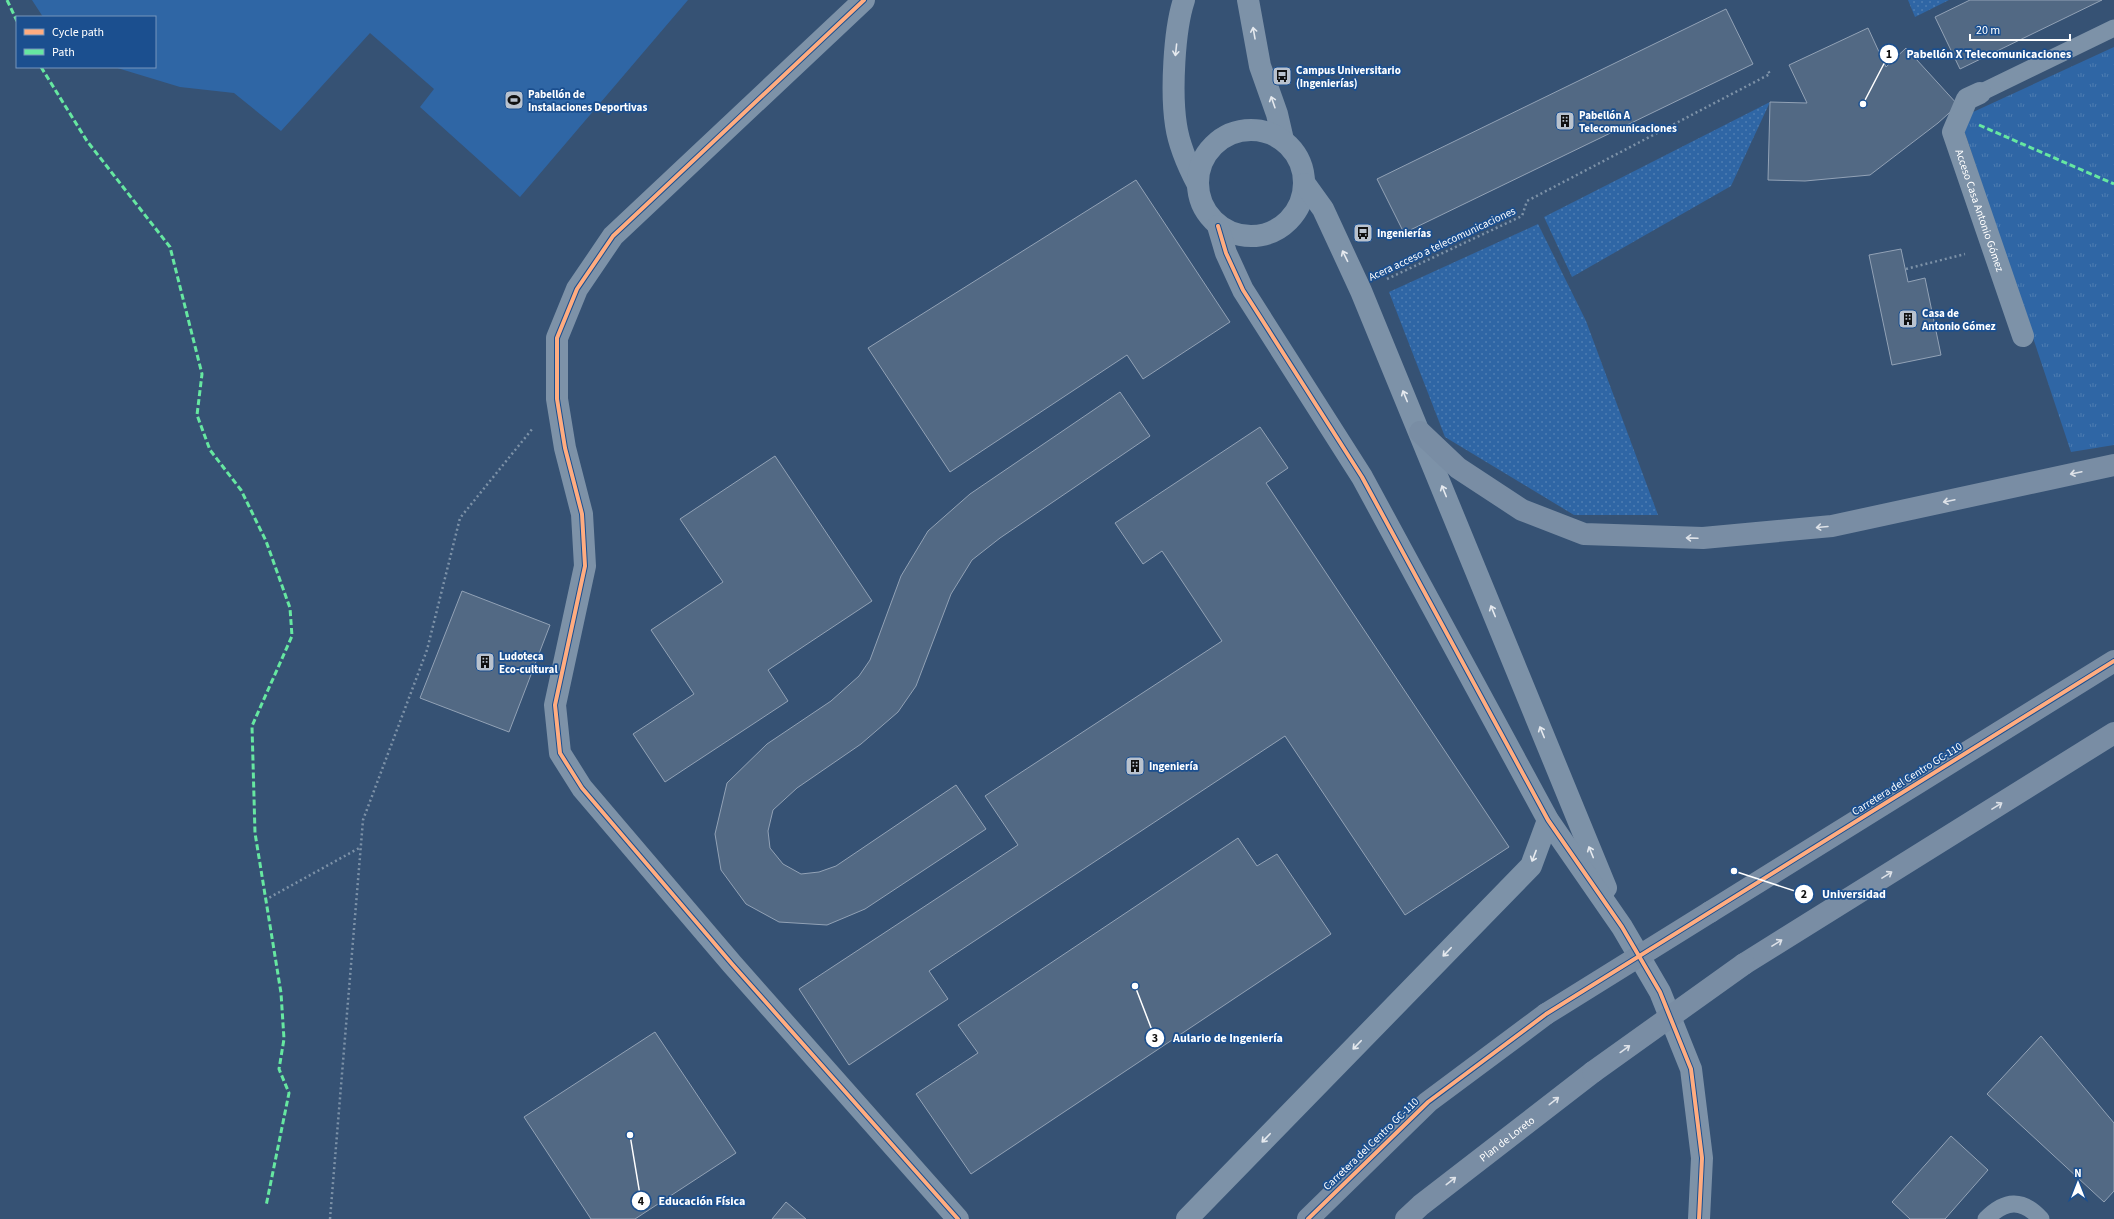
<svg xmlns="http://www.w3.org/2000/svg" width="2114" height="1219" viewBox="0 0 2114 1219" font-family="'Source Sans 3',sans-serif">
<defs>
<pattern id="park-tufts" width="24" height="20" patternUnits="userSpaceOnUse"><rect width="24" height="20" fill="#2f66a5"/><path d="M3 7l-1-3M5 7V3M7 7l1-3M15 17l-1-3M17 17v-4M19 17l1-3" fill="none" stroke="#4e7db2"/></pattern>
<pattern id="garden-dots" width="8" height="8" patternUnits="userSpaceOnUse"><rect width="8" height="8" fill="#2f66a5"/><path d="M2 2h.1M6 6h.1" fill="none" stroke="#4e7db2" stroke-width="1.8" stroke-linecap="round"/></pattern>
</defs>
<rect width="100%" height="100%" fill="#365274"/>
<path fill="#2f66a5" d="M32,0H688L520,197L420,107L434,89L370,33L281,131L234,93L180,87L114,67H155V17H43Z"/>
<path fill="url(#park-tufts)" d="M2114,47V445L2071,452L1960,118Z"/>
<path fill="url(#garden-dots)" d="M1908,0H1949L1915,17Z
M1770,102L1731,186L1572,277L1544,217Z
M1538,224L1586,321L1658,515H1574L1445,437L1389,292Z"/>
<path fill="#526984" stroke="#92a2b6" d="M1970,0H2102L1960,69L1935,17Z
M1726,9L1753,64L1404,233L1377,179Z
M1868,28L1886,67L1906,48L1958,105L1938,123L1870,175L1805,181L1768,180L1770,102L1807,103L1789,65Z
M1136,180L1230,322L1143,379L1127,355L950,472L868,348Z
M1901,249L1908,282L1925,278L1941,355L1892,365L1869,255Z
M1120,392L1150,436L1000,538L972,560L951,594L916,686L898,712L861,744L797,788L773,810L768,831L770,848L783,864L801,874L819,872L836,866L956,785L986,829L865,909L827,925L779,922L746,904L721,870L715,834L727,783L767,744L831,701L859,676L870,660L901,576L928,531L970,494Z
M1260,427L1288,468L1266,483L1509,847L1405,915L1285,736L929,971L948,999L849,1065L799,989L1018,845L985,796L1222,641L1162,551L1143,564L1115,523Z
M775,456L872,601L768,670L788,701L665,782L633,734L694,694L651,630L723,582L680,519Z
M462,591L550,625L509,732L420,698Z
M1238,838L1257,866L1277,854L1331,934L971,1174L916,1094L978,1053L958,1025Z
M655,1032L736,1153L635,1219H591L524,1117Z
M2041,1036L2114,1123V1191L2104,1202L1987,1094Z
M1951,1136L1988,1170L1945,1219H1910L1892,1202Z
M786,1202L806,1219H772Z"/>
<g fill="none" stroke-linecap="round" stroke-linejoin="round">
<path stroke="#7d92a8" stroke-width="2.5" stroke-dasharray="2 3" stroke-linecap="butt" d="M1906,269L1965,254
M1387,279L1522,216L1527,201L1770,74L1767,69
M265,900L361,847
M330,1219L363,820L427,650L460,518L533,428"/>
<path stroke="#7d92a8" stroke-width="17" d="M1980,93L2114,28
M1986,1219C2005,1200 2022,1198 2041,1219"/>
<g stroke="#7d92a8" stroke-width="22">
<path d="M864,0L613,236L577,289L557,338V399L565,448L582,514L585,566L555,705L560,753L582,788L732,964L958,1219"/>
<path d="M1184,0C1174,30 1171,93 1176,125C1179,146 1188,166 1198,185"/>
<path d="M1248,0L1260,66L1277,114L1283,140"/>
<path id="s1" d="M1980,93L1967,99L1953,132L2023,336"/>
<circle cx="1251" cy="183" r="53"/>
<path d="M1305,184L1323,209L1361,291L1606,888"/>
<path d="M1218,226L1226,253L1243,290L1362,477L1548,820L1622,927L1660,992L1691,1069L1702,1158L1699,1219"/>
<path d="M1187,1219L1531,866L1548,820"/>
</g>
<g stroke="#798da4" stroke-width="22">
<path d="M1420,432L1458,468L1522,510L1584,534L1703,538L1832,526L2114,465"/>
<path d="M1710,912L2114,661"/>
<path d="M1744,964L2114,733"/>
<path d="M1308,1219L1428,1102L1546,1014"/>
<path id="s2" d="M1406,1219L1421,1205L1593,1072"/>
</g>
<path stroke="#798da4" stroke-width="22" d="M1546,1014L1710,912
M1593,1072L1744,964"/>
<path stroke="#66e7a1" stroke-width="3" stroke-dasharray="6 3" stroke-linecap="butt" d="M7,0L17,21
M41,67L87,141L170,247L202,374L197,415L210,450L241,490L266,541L290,608L292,636L252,726L255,833L281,993L284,1039L279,1069L289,1093L266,1206
M1979,125L2114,184"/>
<g stroke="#1b4f8f" stroke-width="6">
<path id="cycleway" d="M864,0L613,236L577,289L557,338V399L565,448L582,514L585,566L555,705L560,753L582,788L732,964L958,1219
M1218,226L1226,253L1243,290L1362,477L1548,820L1622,927L1660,992L1691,1069L1702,1158L1699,1219
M1308,1219L1428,1102L1546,1014L2114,661"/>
</g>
<use href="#cycleway" stroke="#ffac80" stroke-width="4"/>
</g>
<defs><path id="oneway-shaft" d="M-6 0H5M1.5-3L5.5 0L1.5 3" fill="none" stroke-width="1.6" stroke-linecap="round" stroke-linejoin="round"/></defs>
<g stroke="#e5e9ee">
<use href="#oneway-shaft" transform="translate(1254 33) rotate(-100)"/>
<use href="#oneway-shaft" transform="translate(1176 50) rotate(96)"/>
<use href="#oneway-shaft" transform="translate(1273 102) rotate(-109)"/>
<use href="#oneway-shaft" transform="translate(1345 256) rotate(-116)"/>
<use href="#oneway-shaft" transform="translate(1405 396) rotate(-112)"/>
<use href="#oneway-shaft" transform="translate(1444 491) rotate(-112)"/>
<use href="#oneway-shaft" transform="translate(1493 611) rotate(-112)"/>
<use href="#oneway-shaft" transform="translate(1542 732) rotate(-112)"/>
<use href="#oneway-shaft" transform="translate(1591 852) rotate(-112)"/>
<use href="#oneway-shaft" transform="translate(1534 856) rotate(111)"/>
<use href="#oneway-shaft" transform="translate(1447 952) rotate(134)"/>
<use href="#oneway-shaft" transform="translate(1357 1045) rotate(134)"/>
<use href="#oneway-shaft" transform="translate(1266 1138) rotate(134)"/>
</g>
<g stroke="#dee2e8">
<use href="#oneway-shaft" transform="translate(2076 473) rotate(168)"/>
<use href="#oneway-shaft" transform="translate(1949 501) rotate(168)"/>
<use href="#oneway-shaft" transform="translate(1822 527) rotate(175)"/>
<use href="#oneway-shaft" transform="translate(1692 538) rotate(-178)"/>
<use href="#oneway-shaft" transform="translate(1997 806) rotate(-32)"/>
<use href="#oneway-shaft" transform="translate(1887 875) rotate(-32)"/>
<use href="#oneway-shaft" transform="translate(1777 943) rotate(-32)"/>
<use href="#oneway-shaft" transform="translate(1625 1049) rotate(-36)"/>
<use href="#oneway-shaft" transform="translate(1554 1101) rotate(-38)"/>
<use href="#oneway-shaft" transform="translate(1451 1181) rotate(-38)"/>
</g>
<defs>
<g id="bus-square" transform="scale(1)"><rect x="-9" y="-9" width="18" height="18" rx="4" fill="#b9c2ce" stroke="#1b4f8f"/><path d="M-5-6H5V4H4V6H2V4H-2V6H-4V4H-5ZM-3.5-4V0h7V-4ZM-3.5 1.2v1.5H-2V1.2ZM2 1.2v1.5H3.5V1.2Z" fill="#111"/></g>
<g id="stadium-square" transform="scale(1)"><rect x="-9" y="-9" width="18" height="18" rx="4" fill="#b9c2ce" stroke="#1b4f8f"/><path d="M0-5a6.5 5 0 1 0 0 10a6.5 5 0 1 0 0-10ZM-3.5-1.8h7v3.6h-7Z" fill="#111"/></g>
<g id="building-square" transform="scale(1)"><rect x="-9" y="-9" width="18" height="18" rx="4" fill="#b9c2ce" stroke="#1b4f8f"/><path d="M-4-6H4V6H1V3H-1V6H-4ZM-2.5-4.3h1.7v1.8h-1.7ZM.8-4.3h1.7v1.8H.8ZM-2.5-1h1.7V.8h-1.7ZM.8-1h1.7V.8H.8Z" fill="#111"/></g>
</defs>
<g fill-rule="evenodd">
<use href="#bus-square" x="1282" y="76"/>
<use href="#stadium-square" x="514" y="100"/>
<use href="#building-square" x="1565" y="121"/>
<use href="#bus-square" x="1363" y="233"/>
<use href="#building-square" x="1908" y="319"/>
<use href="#building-square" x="485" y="662"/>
<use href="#building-square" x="1135" y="766"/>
</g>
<g text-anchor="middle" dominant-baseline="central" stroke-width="3.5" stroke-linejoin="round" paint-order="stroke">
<g font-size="11" font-weight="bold" fill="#fff" stroke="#1b4f8f" text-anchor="start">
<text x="1296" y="70">Campus Universitario<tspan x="1296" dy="13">(Ingenierías)</tspan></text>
<text x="528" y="94">Pabellón de<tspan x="528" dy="13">Instalaciones Deportivas</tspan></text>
<text x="1579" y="115">Pabellón A<tspan x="1579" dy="13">Telecomunicaciones</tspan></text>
<text x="1377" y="233">Ingenierías</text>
<text x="1922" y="313">Casa de<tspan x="1922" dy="13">Antonio Gómez</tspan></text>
<text x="499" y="656">Ludoteca<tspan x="499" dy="13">Eco-cultural</tspan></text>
<text x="1149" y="766">Ingeniería</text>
</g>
<g font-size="11" fill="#fff" stroke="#1b4f8f">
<text stroke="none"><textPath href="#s1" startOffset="133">Acceso Casa Antonio Gómez</textPath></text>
<text transform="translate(1442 244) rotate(-25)">Acera acceso a telecomunicaciones</text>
<text transform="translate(1907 779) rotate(-32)">Carretera del Centro GC-110</text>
<text stroke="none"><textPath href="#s2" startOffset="129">Plan de Loreto</textPath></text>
<text transform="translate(1371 1144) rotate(-44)">Carretera del Centro GC-110</text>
</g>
</g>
<path fill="none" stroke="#fff" stroke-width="1.5" d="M1863 104L1889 54M1734 871L1804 894M1135 986L1155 1038M630 1135L641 1201"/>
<g fill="#fff" stroke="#1b4f8f" stroke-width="1.5">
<circle cx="1863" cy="104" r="4"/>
<circle cx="1734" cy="871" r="4"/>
<circle cx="1135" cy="986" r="4"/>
<circle cx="630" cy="1135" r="4"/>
<circle cx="1889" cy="54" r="10"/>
<circle cx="1804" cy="894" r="10"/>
<circle cx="1155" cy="1038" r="10"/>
<circle cx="641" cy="1201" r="10"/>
</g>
<g font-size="12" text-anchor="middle" font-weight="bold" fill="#111">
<text x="1889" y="58">1</text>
<text x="1804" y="898">2</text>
<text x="1155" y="1042">3</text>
<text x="641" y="1205">4</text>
</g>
<g font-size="12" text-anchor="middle" font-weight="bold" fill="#fff" stroke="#1b4f8f" stroke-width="3.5" stroke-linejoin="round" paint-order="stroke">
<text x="1989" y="58">Pabellón X Telecomunicaciones</text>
<text x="1854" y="898">Universidad</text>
<text x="1228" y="1042">Aulario de Ingeniería</text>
<text x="702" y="1205">Educación Física</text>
</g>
<rect x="16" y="16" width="140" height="52" fill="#1b4f8f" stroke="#7695bc"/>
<rect x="24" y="29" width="20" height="6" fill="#ffac80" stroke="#7695bc"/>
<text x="52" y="36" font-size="12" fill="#ffffff">Cycle path</text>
<rect x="24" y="49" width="20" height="6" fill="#66e7a1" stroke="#7695bc"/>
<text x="52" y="56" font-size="12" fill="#ffffff">Path</text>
<g transform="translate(2078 1183)" stroke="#1b4f8f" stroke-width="3" paint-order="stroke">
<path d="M0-3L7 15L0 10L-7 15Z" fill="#ffffff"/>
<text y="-6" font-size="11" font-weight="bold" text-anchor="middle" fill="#ffffff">N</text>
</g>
<path d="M1970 34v6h100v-6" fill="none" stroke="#ffffff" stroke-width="2"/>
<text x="1976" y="34" font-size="12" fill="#ffffff" stroke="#1b4f8f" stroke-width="3" paint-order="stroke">20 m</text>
</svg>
